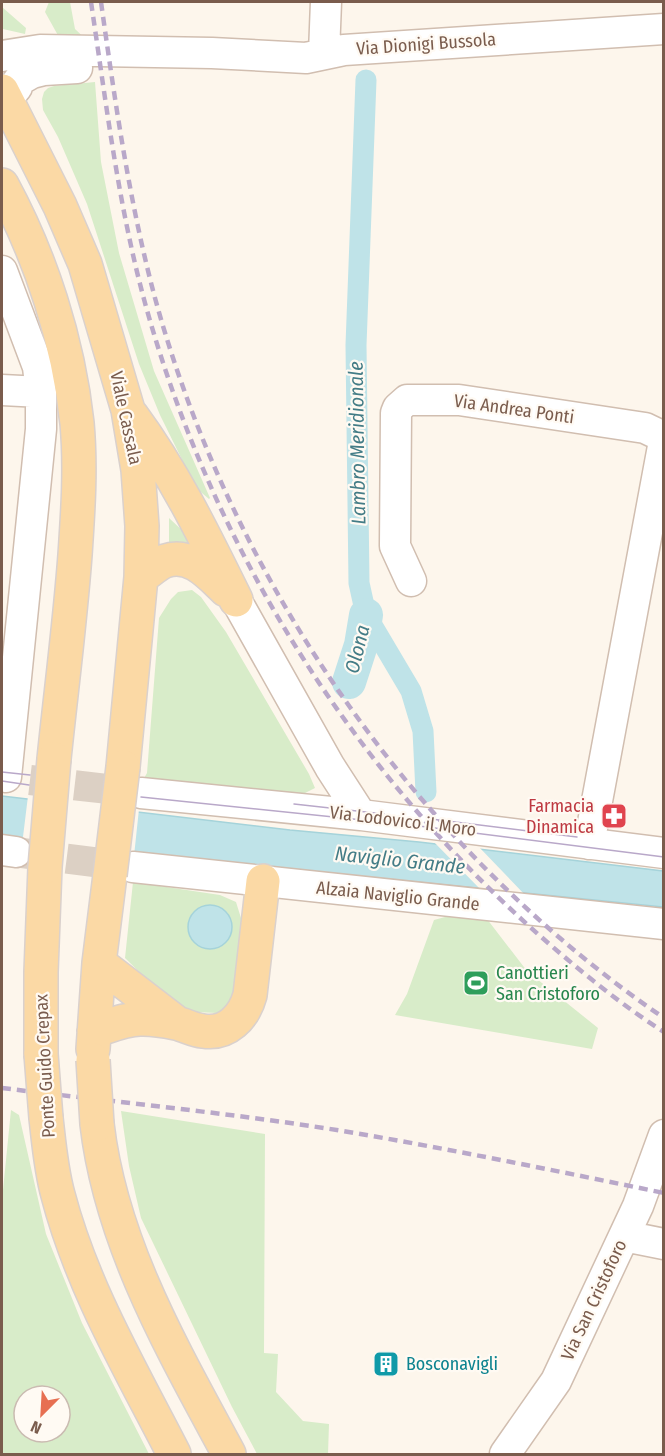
<svg xmlns="http://www.w3.org/2000/svg" width="665" height="1456" viewBox="0 0 665 1456" font-family="'Fira Sans Condensed',sans-serif">
<rect width="100%" height="100%" fill="#fdf6ec"/>
<path fill="#d8ecc9" fill-rule="evenodd" d="M49,2H70L75,29L91,44L60,39L45,12Z
M2,7L26,28L25,34L3,29L2,27Z
M95,82L101,162L119,253L154,371L210,498L209,499L196,488L160,415L139,364L87,204L58,137L43,110L42,99L44,92L48,88L54,86Z
M169,518L201,548L169,549Z
M192,590L201,597L226,632L309,774L315,788L301,795L143,780L147,773L159,618L171,599L178,592Z
M133,882L220,895L236,902L245,931L233,1003L217,1013L196,1012L169,1001L125,958Z
M462,916L487,919L527,971L598,1028L592,1049L395,1015L407,994L434,920L445,917Z
M11,1110L19,1115L46,1234L82,1323L149,1454H2V1200ZM24,1396H60V1432H24Z
M121,1111L265,1134L264,1353L278,1354L276,1392L303,1421L329,1424L328,1454H257L232,1407L141,1218L129,1166Z"/>
<path fill="#bfe3e8" stroke="#a5d3da" stroke-width="1.5" d="M2,796L290,830L419,842L663,871V907L2,840Z
M188 927a22 22 0 1 1 44 0a22 22 0 1 1-44 0Z"/>
<path fill="#fdf6ec" d="M28,796L139,809L134,856L22,845Z
M432,840L478,846L526,896L482,891Z"/>
<g fill="none" stroke-linecap="round" stroke-linejoin="round">
<path stroke="#bfe3e8" stroke-width="21" d="M366,80L356,345L359,583L366,615L411,691L423,731L426,792"/>
<path stroke="#bfe3e8" stroke-width="34" d="M349,682L361,645L366,615"/>
<path stroke="#dcd0c4" stroke-width="30" stroke-dasharray="30 15" stroke-linecap="butt" d="M30,780L141,793
M22,853L133,867"/>
<g stroke="#d1beb0" stroke-width="33">
<path id="minor" d="M324,53L326,2
M2,56L40,50L212,53L306,58L344,50L664,29
M6,100L17,87L18,81L32,73L44,70L77,68
M2,271L38,367L41,392V429L6,777
M2,390L41,392
M411,581L395,546L396,413L398,408L407,400H459L645,428L664,437
M236,600L330,767L361,815
M141,793L361,815L664,853
M589,844L664,441
M2,850L16,852
M133,867L664,924
M624,1236L664,1244
M505,1454L556,1381L638,1206L664,1135"/>
</g>
<g stroke="#dad1cd" stroke-width="36">
<path id="major" d="M2,91L60,206L85,264L128,410L138,470L142,526L141,577L123,767
M2,185C41,257 68,341 77,423C81,467 78,511 75,555C70,623 61,691 54,759
M132,416C174,473 205,537 236,600
M141,577C149,572 157,564 165,561C191,552 210,575 226,590
M99,963L177,1023
M94,1031C110,1026 126,1018 143,1019C154,1019 166,1021 176,1023C185,1025 193,1030 203,1031C227,1035 244,1017 250,995L263,881
M93,1049L99,963L110,875
M41,1054V972L45,867
M46,1118C49,1144 51,1170 58,1195C82,1287 131,1370 174,1454
M97,1124C111,1244 173,1350 229,1454"/>
</g>
<use href="#minor" stroke="#fff" stroke-width="30"/>
<use href="#major" stroke="#fbd9a5" stroke-width="33"/>
<path stroke="#b9a8c9" stroke-width="1.5" d="M2,772L30,775
M2,781L29,785
M141,797L411,825L664,857
M294,804L384,814
M431,819L577,837"/>
<path stroke="#b9a8c9" stroke-width="4.5" stroke-dasharray="9 6" stroke-linecap="butt" d="M91,2C106,102 118,204 145,303C213,550 354,774 547,942C584,974 623,1006 664,1032
M101,2C115,101 129,201 155,298C233,584 418,850 664,1018
M2,1088C115,1102 230,1113 343,1131C450,1149 557,1171 664,1193"/>
<g stroke="#dad1cd" stroke-width="36" stroke-linecap="butt">
<path id="major-bridge" d="M45,867L54,759
M110,875L123,767
M41,1054L46,1118
M93,1060L97,1124"/>
</g>
<use href="#major-bridge" stroke="#fbd9a5" stroke-width="33"/>
</g>
<defs>
<g id="pharmacy-square" transform="scale(1.35)"><rect x="-9" y="-9" width="18" height="18" rx="4" fill="#e0444e" stroke="#fffaf3"/><path d="M-2-6h4v4h4v4h-4v4h-4v-4h-4v-4h4Z" fill="#fff"/></g>
<g id="stadium-square" transform="scale(1.35)"><rect x="-9" y="-9" width="18" height="18" rx="4" fill="#2e9e5b" stroke="#fffaf3"/><path d="M0-5a6.5 5 0 1 0 0 10a6.5 5 0 1 0 0-10ZM-3.5-1.8h7v3.6h-7Z" fill="#fff"/></g>
<g id="building-square" transform="scale(1.35)"><rect x="-9" y="-9" width="18" height="18" rx="4" fill="#0f9aa8" stroke="#fffaf3"/><path d="M-4-6H4V6H1V3H-1V6H-4ZM-2.5-4.3h1.7v1.8h-1.7ZM.8-4.3h1.7v1.8H.8ZM-2.5-1h1.7V.8h-1.7ZM.8-1h1.7V.8H.8Z" fill="#fff"/></g>
</defs>
<g fill-rule="evenodd">
<use href="#pharmacy-square" x="614" y="816"/>
<use href="#stadium-square" x="476" y="983"/>
<use href="#building-square" x="386" y="1364"/>
</g>
<g text-anchor="middle" dominant-baseline="central" stroke-width="4.5" stroke-linejoin="round" paint-order="stroke">
<g font-size="18" fill="#7a5c4d" stroke="#fffaf3">
<text transform="translate(426 44) rotate(-4)">Via Dionigi Bussola</text>
<text transform="translate(514 409) rotate(8)">Via Andrea Ponti</text>
<text transform="translate(126 418) rotate(78)">Viale Cassala</text>
<text transform="translate(403 821) rotate(7)">Via Lodovico il Moro</text>
<text transform="translate(398 896) rotate(6)">Alzaia Naviglio Grande</text>
<text transform="translate(45 1066) rotate(-93)">Ponte Guido Crepax</text>
<text transform="translate(594 1300) rotate(-65)">Via San Cristoforo</text>
</g>
<g font-size="18" fill="#be3a42" stroke="#fffaf3" text-anchor="end">
<text x="594" y="806">Farmacia<tspan x="594" dy="21">Dinamica</tspan></text>
</g>
<g font-size="18" fill="#27864d" stroke="#fffaf3" text-anchor="start">
<text x="496" y="973">Canottieri<tspan x="496" dy="21">San Cristoforo</tspan></text>
</g>
<g font-size="18" fill="#0d838f" stroke="#fffaf3" text-anchor="start">
<text x="406" y="1364">Bosconavigli</text>
</g>
<g font-size="20" font-style="italic" fill="#437c86" stroke="#fffaf3">
<text transform="translate(357 443) rotate(-91)">Lambro Meridionale</text>
<text transform="translate(357 649) rotate(-76)">Olona</text>
<text transform="translate(400 860) rotate(6)">Naviglio Grande</text>
</g>
</g>
<rect width="665" height="1456" fill="none" stroke="#7a5c4d" stroke-width="6"/>
<g transform="translate(42 1414) rotate(204)"><circle r="28" fill="#fffaf3" stroke="#cabbb1" stroke-width="1.5"/>
<path d="M0-4.5L10 22L0 15L-10 22Z" fill="#e76f51"/>
<text y="-9" font-size="16" font-weight="bold" text-anchor="middle" fill="#7a5c4d">N</text>
</g>
</svg>
